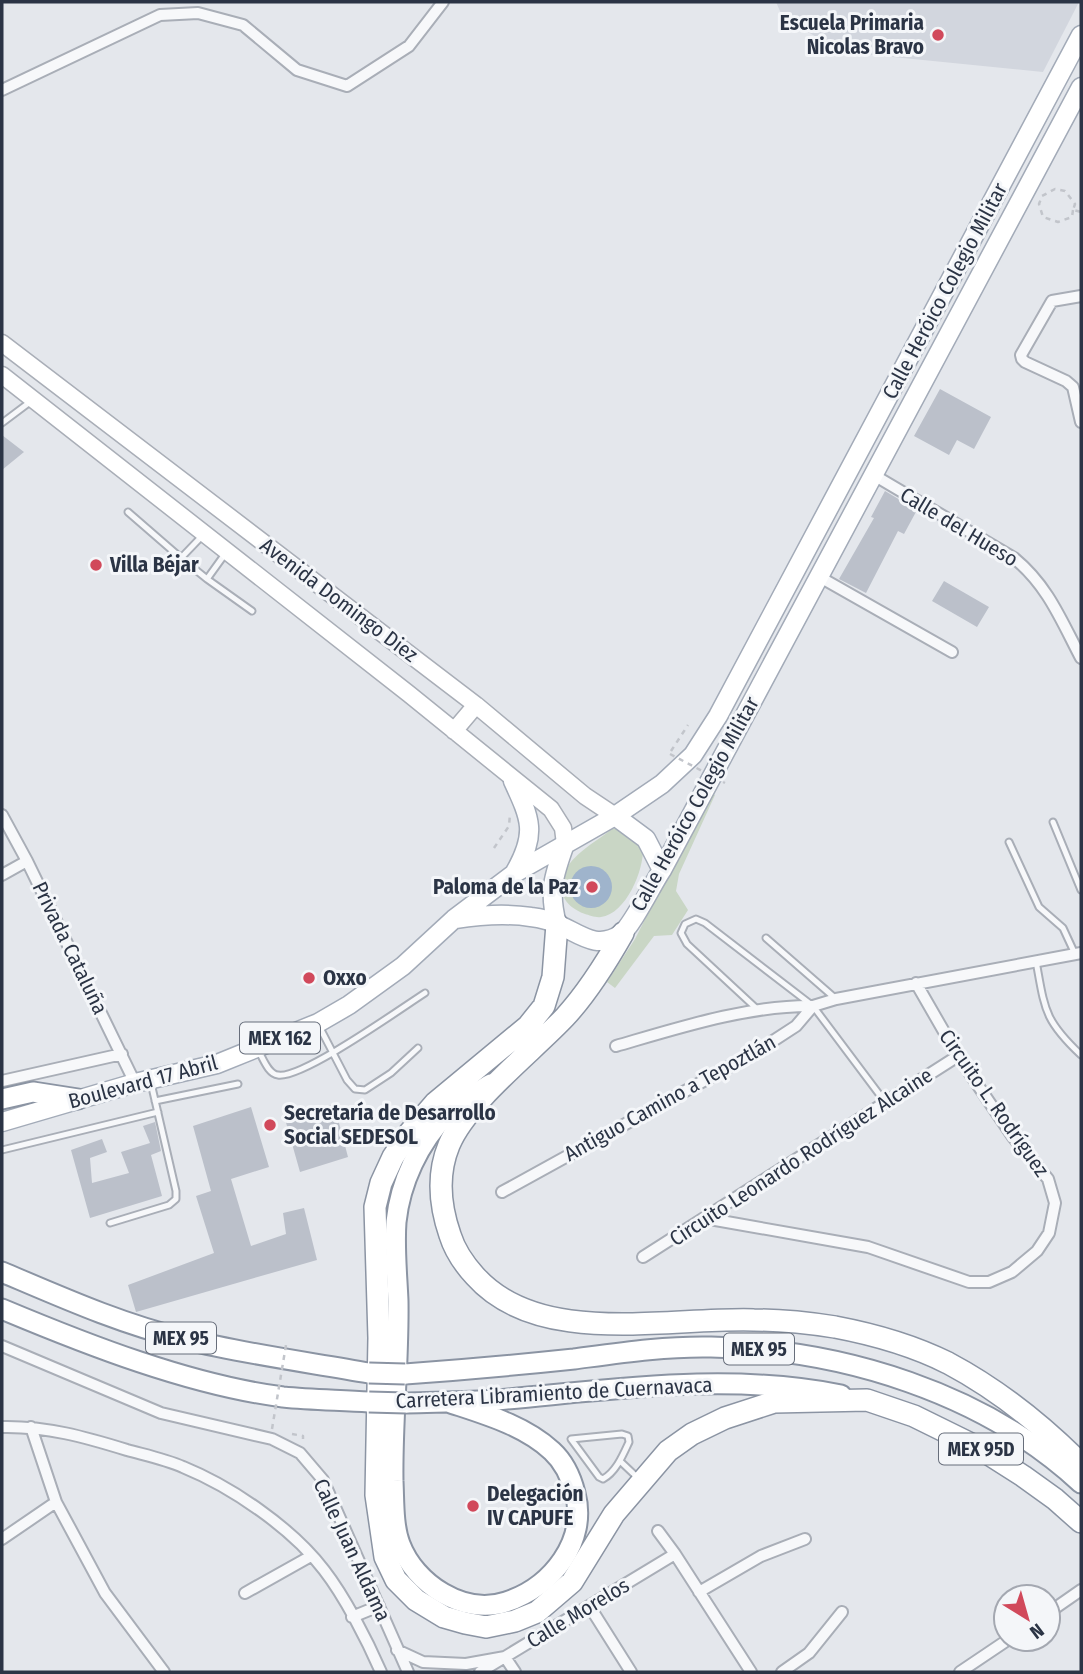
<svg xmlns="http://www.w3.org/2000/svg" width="1083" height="1674" viewBox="0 0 1083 1674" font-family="'Fira Sans Condensed',sans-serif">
<rect width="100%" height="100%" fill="#e4e7ec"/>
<path fill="#d2d6de" d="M776,2H1079L1043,72L843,52L783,18Z"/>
<path fill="#c9d6c5" d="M710,792L715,795L679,874L676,891L688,910L672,935L654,936L615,988L607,982L635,939Z
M612,829H625L643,848C644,870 626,914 601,917C596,918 589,915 585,914C563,906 555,889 567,868C575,853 598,840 612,829Z"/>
<path fill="#9fb4cc" d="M570 887a21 21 0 1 1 42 0a21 21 0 1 1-42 0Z"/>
<path fill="#bbc0ca" d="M940,389L991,417L974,449L957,440L949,455L914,436Z
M2,435L24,452L2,470Z
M885,491L917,510L904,534L898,531L866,593L839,579L874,518L871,517Z
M944,581L989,607L977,627L932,601Z
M334,1104L348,1157L300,1172L285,1119Z
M251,1107L269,1167L231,1179L251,1246L286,1234L283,1213L304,1208L317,1260L136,1312L128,1285L214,1253L196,1196L211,1191L193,1126Z
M155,1122L161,1151L151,1155L162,1196L90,1218L71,1150L102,1139L107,1152L90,1158L92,1183L129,1173L121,1152L150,1143L143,1126Z"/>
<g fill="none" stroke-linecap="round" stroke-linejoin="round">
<g stroke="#a9aeb7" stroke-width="9">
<path id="service" d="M2,423L30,402
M128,512L181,558L203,535
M225,554L207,579L252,611
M181,558L207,579
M1053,822L1081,890
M1009,842L1039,907L1063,928L1075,954
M766,938L836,999
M1036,961C1045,1010 1044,1020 1081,1055
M757,1009L687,944L681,933L685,924L696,919L705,923L813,1006L885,1102
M319,1026L347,1080L355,1089L365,1090L391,1073L418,1048
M258,1050C263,1058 268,1074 278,1075C302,1079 400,1009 425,993
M155,1101L238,1084
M2,1150L158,1112
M110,1223L169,1205L176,1199V1191L151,1083
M622,1434L628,1436L629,1442C623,1455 616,1472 603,1479L599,1477L571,1439Z
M620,1461L638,1478"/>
</g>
<g stroke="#a9aeb7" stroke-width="14">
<path id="minor" d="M2,90L160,15L198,13L243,25L297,70L347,86L409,46L443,2
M1081,296L1052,301L1021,355L1022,359L1025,362L1066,381L1073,387L1081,422
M872,474L1014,558C1048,586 1061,620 1081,658
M818,576L952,652
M2,815L27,861L135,1083
M2,875L27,861
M616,1046C678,1028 749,1005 813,1006
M2,1081L122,1054
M502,1192L756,1052L796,1026L813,1006L836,999L1081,953
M704,1218L868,1247L969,1282H989L1012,1272L1037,1251L1049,1233L1055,1203L1048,1179L1013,1137L958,1056L916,983
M643,1257L958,1056
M2,1346L161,1413L272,1439L300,1453L323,1480L408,1672
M2,1427C46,1426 85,1437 127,1450C145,1455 165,1459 183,1467C232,1487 292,1528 324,1570C345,1597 367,1640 381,1672
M31,1427L56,1502L105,1593L164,1672
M658,1531L675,1554L751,1672
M2,1539L56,1502
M699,1592L761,1556L805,1539
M245,1593L311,1556
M590,1607L631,1672
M1048,1613L1081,1590
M352,1617L379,1606
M397,1650L423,1662L466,1664L505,1657L515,1672
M480,1672L675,1554
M782,1672L809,1653L842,1612
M960,1672L1009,1639"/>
</g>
<g stroke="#a9aeb7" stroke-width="19">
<path id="secondary" d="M2,343L476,705L585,796L615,816
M2,375L409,694L551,809L563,828L565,844
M454,731L476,705"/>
</g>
<g stroke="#a3abb8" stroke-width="21">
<path id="primary" d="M513,781C531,820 537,833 515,872
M615,816L646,839L662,870
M455,919C481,915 504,913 531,917C539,918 549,920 557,924C579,933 596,951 621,934C632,926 653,883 662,870L1081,87
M557,924C548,890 554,875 565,844
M2,1122L135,1083L217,1064L318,1023L349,1005L403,966L454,919L515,873L615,816L662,784L693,755L718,716L1081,35"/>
</g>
<g stroke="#8b94a3" stroke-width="23">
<path id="trunk" d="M2,1099L33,1092L78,1099
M2,1272C61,1297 121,1324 184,1339C245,1354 307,1362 369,1373
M2,1309C88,1345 190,1385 283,1397C312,1400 341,1400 369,1402
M405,1374C461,1370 517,1365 574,1359C619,1353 665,1346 711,1347C842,1349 984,1393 1081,1483
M448,1402C484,1414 524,1425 552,1451C564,1462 571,1477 575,1493C588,1541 552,1587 506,1602C464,1616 415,1584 400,1544C393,1526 394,1501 393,1481C392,1421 399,1362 398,1301C397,1276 394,1248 396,1222C400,1183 419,1142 447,1114C459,1102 476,1093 491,1084
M406,1403C436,1402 466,1402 496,1400C611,1390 727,1372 841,1395"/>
</g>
<g stroke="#8b94a3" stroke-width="24">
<path id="motorway" d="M557,924L553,977L544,1006L528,1026L435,1103L410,1132L393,1157L381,1183L375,1207L379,1338L376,1495L385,1557L396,1580L416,1600L444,1617L465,1623L486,1627L515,1621L537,1612L572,1582L614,1514L668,1451L692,1434L725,1418L774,1402L867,1400L914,1416L979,1448L1023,1476L1055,1499L1081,1522
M623,933C606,963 588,992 565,1017C532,1052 466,1103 449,1145C437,1174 440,1206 450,1235C455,1251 464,1264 475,1276C539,1348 668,1317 754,1320C780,1320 809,1323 835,1327C872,1334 914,1346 948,1363C997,1389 1043,1426 1081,1464"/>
</g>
<path stroke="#c2c5cb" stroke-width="2.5" stroke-dasharray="5 5" stroke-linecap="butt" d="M1073,210L1072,217L1058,222L1043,217L1039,204L1042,196L1055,189L1065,191L1075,204L1073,210L1081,212
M671,751L688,725
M494,848L509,826L510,814
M292,1434L303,1436V1439"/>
<use href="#service" stroke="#f7f8fa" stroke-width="5"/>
<use href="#minor" stroke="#f7f8fa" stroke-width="10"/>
<use href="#secondary" stroke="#fff" stroke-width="16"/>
<use href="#primary" stroke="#fff" stroke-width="18"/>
<use href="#trunk" stroke="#fff" stroke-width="19"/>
<use href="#motorway" stroke="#fff" stroke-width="21"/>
<g stroke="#8b94a3" stroke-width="23" stroke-linecap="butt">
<path id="trunk-bridge" d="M369,1373L405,1374
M369,1402L406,1403"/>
</g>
<path stroke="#c2c5cb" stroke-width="2.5" stroke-dasharray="5 5" stroke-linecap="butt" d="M670,754L725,783
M272,1429L286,1345"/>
<use href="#trunk-bridge" stroke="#fff" stroke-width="19"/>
</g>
<g fill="#d1495b" stroke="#f4f6f9" stroke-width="2.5">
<circle cx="938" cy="35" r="7"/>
<circle cx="96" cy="565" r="7"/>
<circle cx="592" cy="887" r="7"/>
<circle cx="309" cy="978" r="7"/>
<circle cx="270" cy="1125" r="7"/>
<circle cx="473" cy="1506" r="7"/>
</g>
<g text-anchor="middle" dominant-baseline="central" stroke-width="6" stroke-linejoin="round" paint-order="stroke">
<g fill="#f4f6f9" stroke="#676e7b" stroke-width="2">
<rect x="240" y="1022.5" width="80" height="31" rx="5"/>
<rect x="146" y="1322.5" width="70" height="31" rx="5"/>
<rect x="724" y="1333.5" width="70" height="31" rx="5"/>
<rect x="939" y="1433.5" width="84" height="31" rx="5"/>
</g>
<g font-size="19" font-weight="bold" fill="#2b3445">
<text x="280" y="1038">MEX 162</text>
<text x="181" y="1338">MEX 95</text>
<text x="759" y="1349">MEX 95</text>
<text x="981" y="1449">MEX 95D</text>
</g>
<g font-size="21" font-weight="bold" fill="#2b3445" stroke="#f4f6f9" text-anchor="start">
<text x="924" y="23" text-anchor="end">Escuela Primaria<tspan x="924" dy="24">Nicolas Bravo</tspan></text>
<text x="110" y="565">Villa Béjar</text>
<text x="578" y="887" text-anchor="end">Paloma de la Paz</text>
<text x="323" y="978">Oxxo</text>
<text x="284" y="1113">Secretaría de Desarrollo<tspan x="284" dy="24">Social SEDESOL</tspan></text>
<text x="487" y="1494">Delegación<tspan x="487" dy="24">IV CAPUFE</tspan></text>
</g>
<g font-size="21" fill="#2b3445" stroke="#f4f6f9">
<text transform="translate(945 291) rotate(-62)">Calle Heróico Colegio Militar</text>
<text transform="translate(959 527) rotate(31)">Calle del Hueso</text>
<text transform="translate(339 600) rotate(37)">Avenida Domingo Diez</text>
<text transform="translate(695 804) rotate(-61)">Calle Heróico Colegio Militar</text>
<text transform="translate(70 948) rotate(64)">Privada Cataluña</text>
<text transform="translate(143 1082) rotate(-15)">Boulevard 17 Abril</text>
<text transform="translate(670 1098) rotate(-29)">Antiguo Camino a Tepoztlán</text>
<text transform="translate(994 1103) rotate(55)">Circuito L. Rodríguez</text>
<text transform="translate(801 1157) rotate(-33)">Circuito Leonardo Rodríguez Alcaine</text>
<text transform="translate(554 1393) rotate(-3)">Carretera Libramiento de Cuernavaca</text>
<text transform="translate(352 1550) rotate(65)">Calle Juan Aldama</text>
<text transform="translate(578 1613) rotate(-31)">Calle Morelos</text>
</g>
</g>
<rect width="1083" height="1674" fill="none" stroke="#2b3445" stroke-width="7"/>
<g transform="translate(1027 1618) rotate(143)"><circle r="33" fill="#f4f6f9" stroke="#a4a8b1" stroke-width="2"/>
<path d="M0-5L12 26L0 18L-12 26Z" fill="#d1495b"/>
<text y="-10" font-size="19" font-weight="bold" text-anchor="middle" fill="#2b3445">N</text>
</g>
</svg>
